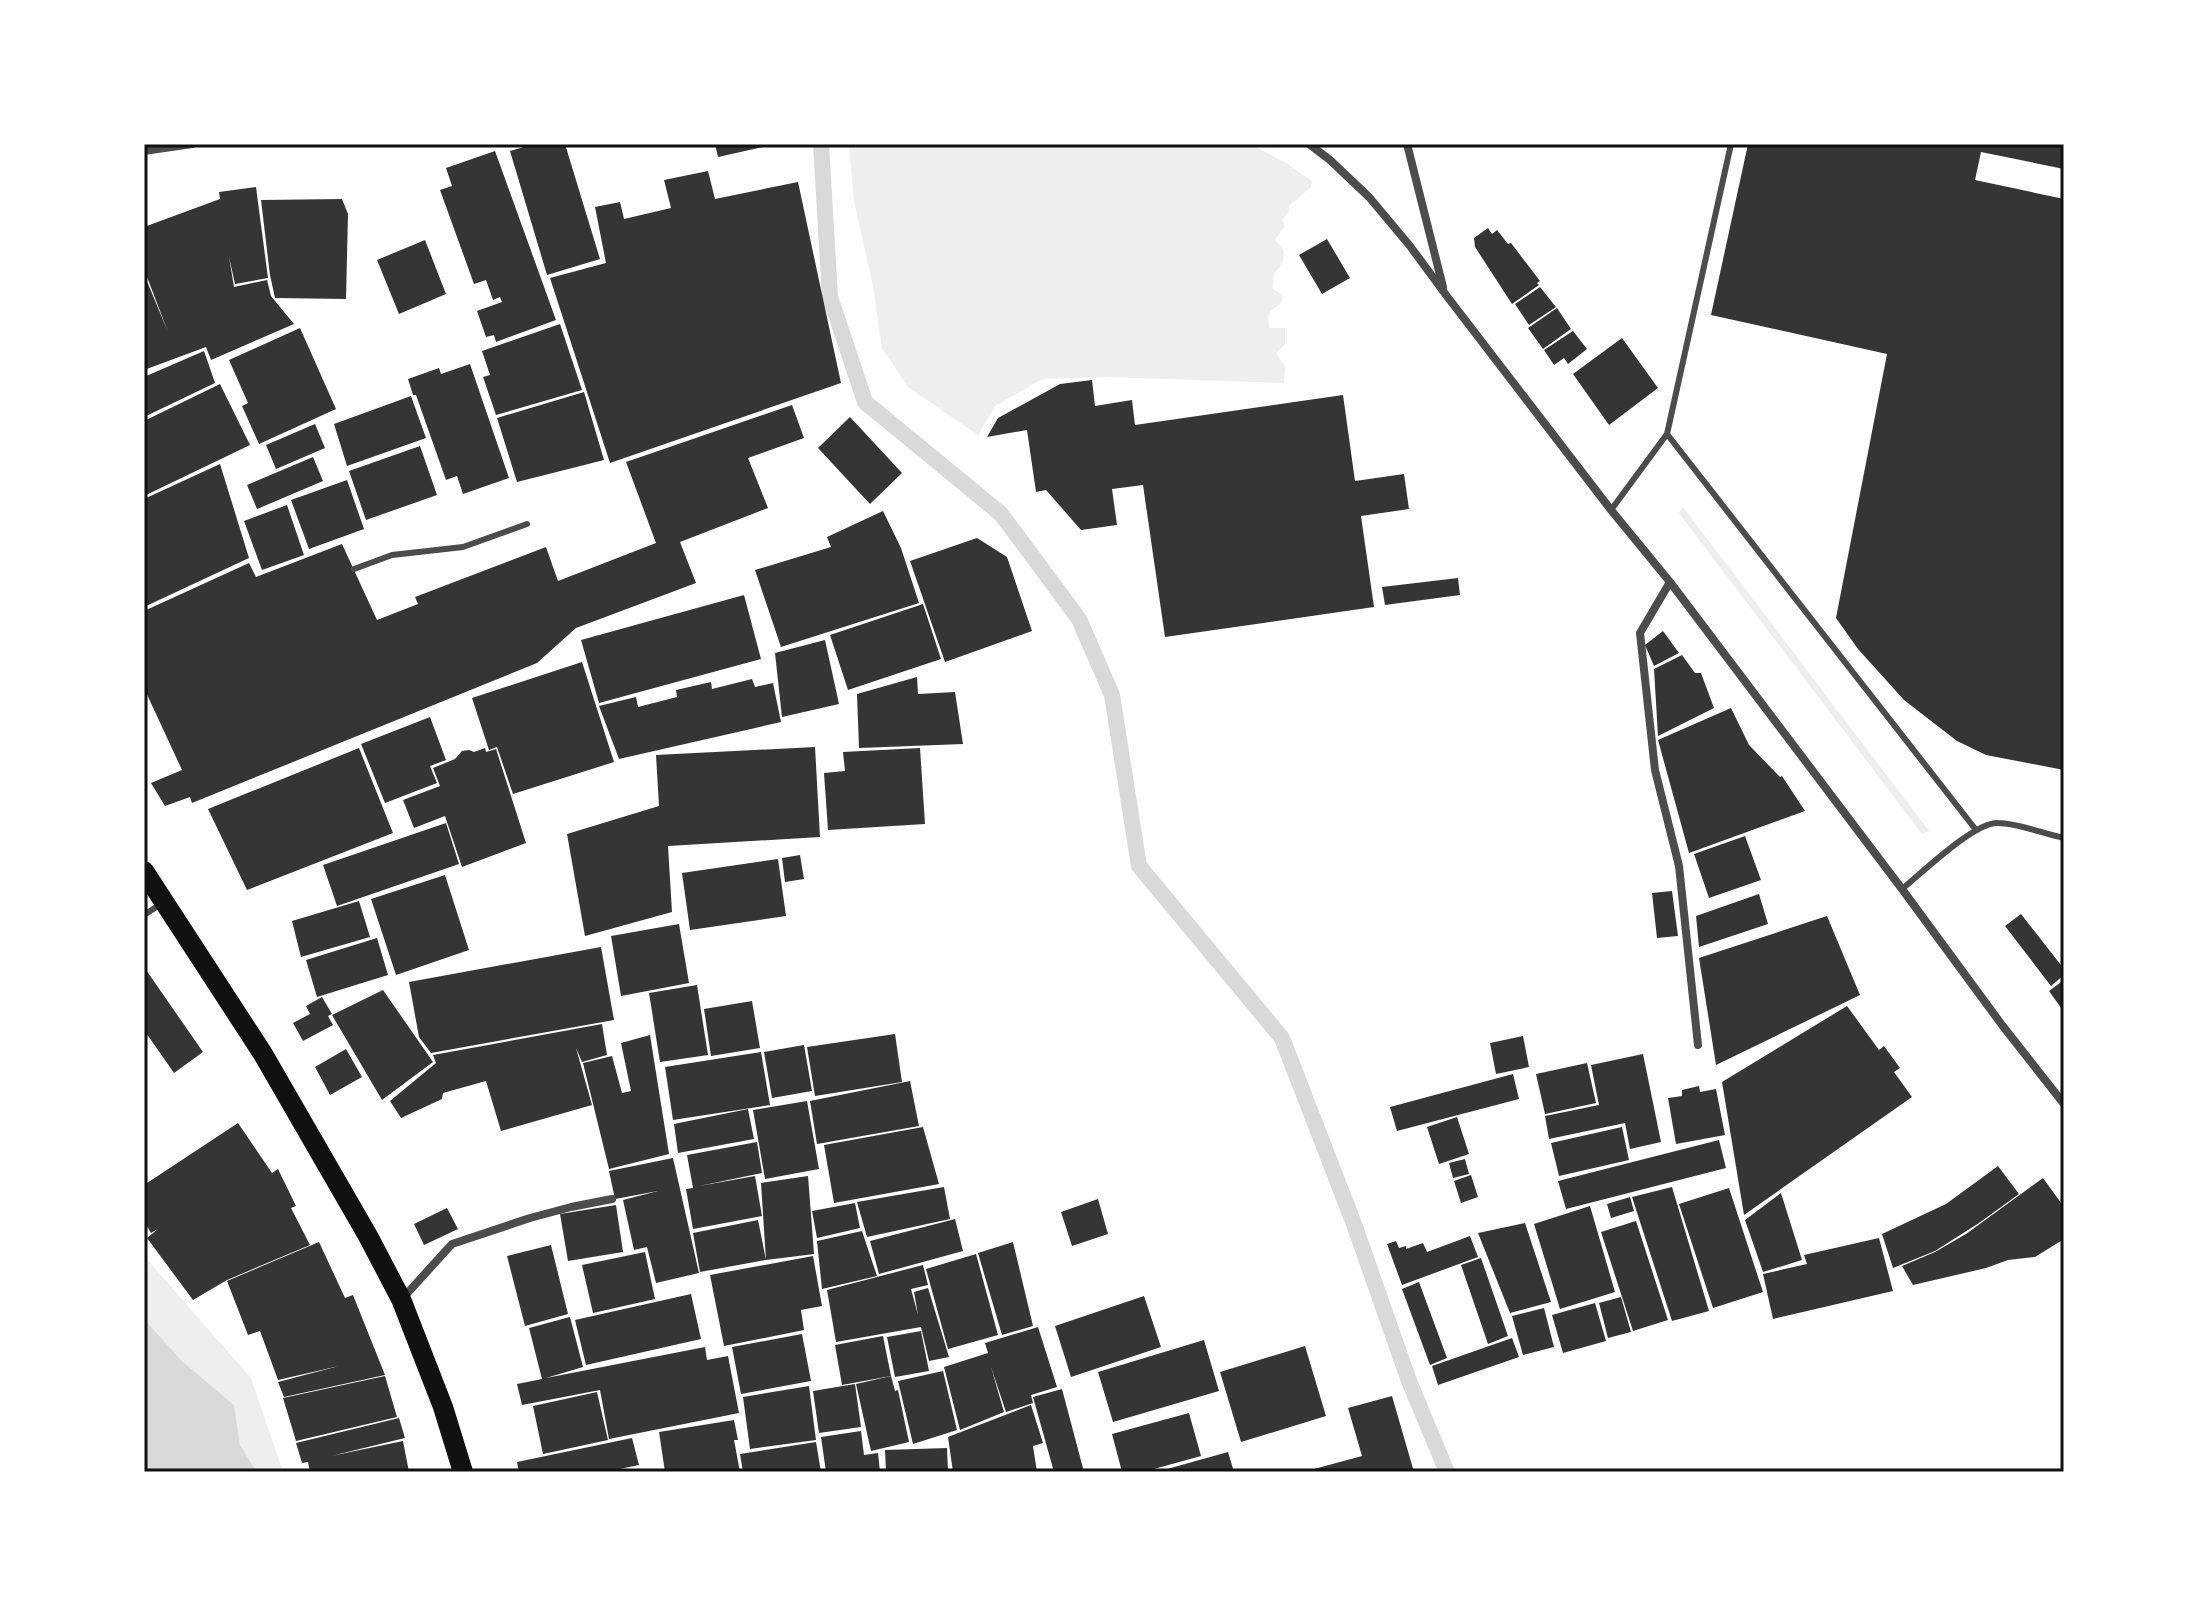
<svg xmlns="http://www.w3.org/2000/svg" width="2208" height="1616" viewBox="0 0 2208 1616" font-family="'Public Sans',sans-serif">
<rect width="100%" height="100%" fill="#fff"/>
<path fill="#eee" d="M849,144H1250L1286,163L1312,181L1311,187L1289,206V211L1282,220L1285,226L1275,240C1277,243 1280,245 1282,248C1288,257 1280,268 1274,273L1273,289L1282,295C1284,304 1277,306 1271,311L1268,316L1269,328H1285V345L1276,353L1285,367L1284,383L1108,377L1042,379L995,406L978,435L908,387L882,348L873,286L854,201Z
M1683,507L1929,831L1922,834L1679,513Z
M144,1256L251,1378L283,1472H257L240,1445L234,1405L182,1361L144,1319Z"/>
<path fill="#d9d9d9" d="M144,1319L182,1361L234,1405L240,1445L257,1472H144Z"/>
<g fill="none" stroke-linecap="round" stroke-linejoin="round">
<path stroke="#d9d9d9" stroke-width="16" d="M821,144L830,297L865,402L1001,514L1079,619L1112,695L1139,866L1282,1038L1354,1224L1409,1381L1447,1472"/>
</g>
<path fill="#353535" d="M534,144H565L600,259L547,275L510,151Z
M715,144H772V145L718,157Z
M1748,144H2064V169L1981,152L1975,180L2064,199V770L1986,755L1957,741L1904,700L1858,649L1836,618L1887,354L1711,315Z
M495,151L556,320L496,342L494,335L486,337L477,311L502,302L500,297L493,300L486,280L474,284L440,190L452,186L446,168Z
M708,171L715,199L798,182L841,383L610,463L550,278L606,263L595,207L620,202L624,219L671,208L664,180Z
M256,187L268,278L235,284L229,257L234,287L267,280L271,296L294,324L211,360L206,347L144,370V274L168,332L144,269V227L220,199L219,192Z
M342,199L348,214L346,299L275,298L270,275L261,200Z
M1488,228L1492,234L1497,230L1508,244L1511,243L1540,281L1537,283L1539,285L1512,304L1475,247L1474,238Z
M1327,239L1350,278L1322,294L1299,255Z
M425,240L446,294L399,314L377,260Z
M1540,287L1556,307L1529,325L1515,304Z
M1557,308L1571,329L1543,349L1528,328Z
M560,324L582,390L496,415L483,377L490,375L482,351Z
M300,328L336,409L259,444L242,406L248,403L229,360Z
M1573,331L1587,349L1568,364L1564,358L1554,365L1544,350Z
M1622,338L1658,388L1609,425L1573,374Z
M204,351L215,383L144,417V377Z
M470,364L509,478L463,494L457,476L446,480L416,395H413L408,379L439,368L441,374Z
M1092,380L1095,406L1132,400L1135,425L1343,395L1355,481L1404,474L1409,509L1361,516L1374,607L1165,637L1143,485L1112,489L1117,525L1081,530L1046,490L1036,492L1027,430L987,437L998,418L1060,384Z
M220,384L250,445L144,496V421Z
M584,392L604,460L517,482L497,418Z
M411,396L426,438L347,466L334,424Z
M792,405L804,438L748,458L768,508L680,542L696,583L576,628L537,663L192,803L190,797L165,806L151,783L182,770L144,688V611L249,563L256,577L342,544L377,620L418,604L415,597L546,547L558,581L656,543L626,462Z
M850,417L902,473L870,504L818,448Z
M315,424L325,448L276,469L266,445Z
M420,446L437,495L366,520L349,471Z
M313,457L323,481L257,509L247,485Z
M220,464L249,558L144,607V499Z
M347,480L364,529L309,549L291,500Z
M287,505L304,555L262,570L244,521Z
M883,511L901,548L919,603L781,647L755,570L831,547L827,537Z
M977,538L1007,557L1032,631L945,662L910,561Z
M1458,578L1460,595L1385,605L1382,587Z
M744,595L761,659L599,703L581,640Z
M923,604L941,659L848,690L830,635Z
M1663,631L1679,653L1654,666L1645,645Z
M825,640L839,704L782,717L775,653Z
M1682,655L1695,673H1701L1714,708L1658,736L1654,669Z
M582,662L614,762L513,794L497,747L489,750L472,698Z
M917,677L918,694L955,692L963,744L859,748L857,694Z
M752,679L755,687L773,683L781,722L619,759L599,706L636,697L638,707L677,697L676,690L711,682L712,689Z
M1731,708L1749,745L1780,777L1782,776L1805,811L1689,853L1658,740Z
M430,717L446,760L430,766L437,783L385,803L361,744Z
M815,747L820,837L668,846L672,912L585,936L567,834L659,806L656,755Z
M359,748L393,833L247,890L208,809Z
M485,748L486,752L496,749L526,843L462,867L445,816L414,828L403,800L440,786L433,768L455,759L462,751L469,750L474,752Z
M920,748L925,824L828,830L824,773L845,771L843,752Z
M446,823L459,864L337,906L323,865Z
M1745,836L1761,880L1709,898L1694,854Z
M800,855L804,879L785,882L782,858Z
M778,859L786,916L690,930L682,873Z
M445,875L469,950L396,975L371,899Z
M1672,891L1678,936L1657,938L1652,893Z
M1759,894L1768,924L1699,947L1696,916Z
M359,901L370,937L301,957L292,921Z
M2021,914L2064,969V975L2051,986L2005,926Z
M1827,916L1860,995L1716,1065L1699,958Z
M679,924L689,983L621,996L611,936Z
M377,938L388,975L317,997L306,960Z
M601,947L614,1020L431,1053L419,1037L409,982Z
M144,967L203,1052L174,1073L144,1030Z
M2064,980V1012L2049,991Z
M697,985L708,1055L660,1062L649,993Z
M383,990L433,1062L382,1100L332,1015Z
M322,997L332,1014L328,1016L333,1025L303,1041L293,1023L310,1014L306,1006Z
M752,1001L760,1048L711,1056L704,1009Z
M1847,1006L1879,1050L1884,1046L1900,1068L1894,1072L1912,1097L1744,1215L1722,1082Z
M602,1024L607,1055L582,1062L576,1048L592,1105L501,1131L486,1081L443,1093L442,1099L401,1118L390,1101L436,1063L433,1055Z
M895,1034L902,1082L815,1096L807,1047Z
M650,1035L669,1154L609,1169L583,1063L612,1056L622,1093L631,1091L621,1043Z
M1523,1036L1529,1067L1496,1074L1490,1043Z
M804,1045L812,1091L772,1098L764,1052Z
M346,1049L362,1077L330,1095L315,1067Z
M761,1052L770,1105L673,1120L665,1067Z
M1643,1054L1661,1142L1630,1149L1625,1123L1549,1139L1545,1116L1599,1105L1591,1065Z
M1587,1063L1596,1103L1545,1114L1536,1074Z
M1513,1074L1519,1099L1397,1131L1390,1107Z
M910,1081L919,1126L817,1144L810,1101Z
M1699,1086L1700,1092L1716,1089L1725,1135L1676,1144L1668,1098L1682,1096V1090Z
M807,1101L819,1169L765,1179L753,1110Z
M748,1109L754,1139L678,1153L674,1124Z
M1457,1117L1469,1154L1439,1164L1427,1127Z
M238,1123L272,1173L278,1169L296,1206L291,1208L310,1245L227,1280L193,1300L147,1238L158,1229L151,1233L144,1221V1185Z
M923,1127L939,1184L834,1203L824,1145Z
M1622,1127L1629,1160L1559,1176L1551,1143Z
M1719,1140L1726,1168L1566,1209L1558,1181Z
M757,1142L762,1173L699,1186L755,1176L762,1216L693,1229L686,1189L693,1188L687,1155Z
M673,1158L699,1273L656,1283L647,1247L634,1250L623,1200L658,1191L615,1199L609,1171Z
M1465,1159L1469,1174L1453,1178L1449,1163Z
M1998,1166L2019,1194L1979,1223L1935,1251L1893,1268L1882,1234L1946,1204Z
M1471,1175L1478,1197L1461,1203L1454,1181Z
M808,1176L814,1254L766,1260L761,1183Z
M2043,1178L2064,1207V1239L2035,1257L2008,1260L1986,1268L1913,1285L1902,1266L1935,1252L1966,1234Z
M944,1187L950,1219L867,1237L857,1202Z
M1672,1187L1709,1311L1672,1321L1632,1197Z
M1729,1188L1763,1292L1713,1308L1679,1204Z
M1781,1193L1802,1260L1763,1272L1745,1220Z
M1630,1197L1634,1211L1611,1218L1607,1204Z
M1098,1199L1108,1234L1072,1246L1061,1212Z
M855,1203L860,1228L817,1238L812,1211Z
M616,1205L623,1252L568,1261L560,1214Z
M1590,1206L1615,1292L1560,1309L1534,1224Z
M447,1208L458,1229L424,1245L414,1224Z
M955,1219L963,1251L879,1274L870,1241Z
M758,1220L766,1260L700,1272L693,1233Z
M1636,1221L1668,1320L1633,1331L1601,1232Z
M1525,1223L1551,1302L1510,1313L1478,1233Z
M862,1231L877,1276L822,1289L817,1241Z
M1470,1236L1478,1257L1402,1285L1387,1244L1396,1241L1399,1248L1406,1246V1249L1423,1243L1427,1252Z
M1879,1238L1893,1291L1773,1319L1763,1274L1807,1264L1804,1255Z
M319,1242L345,1298L353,1295L385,1375L284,1397L278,1382L339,1366L278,1380L260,1331L248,1335L227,1281Z
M1013,1242L1033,1326L1002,1335L978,1253Z
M551,1245L568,1314L525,1326L507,1256Z
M645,1252L655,1299L593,1313L582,1265Z
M976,1254L998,1335L948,1349L926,1269Z
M813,1256L822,1306L801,1310L804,1330L724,1346L710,1275Z
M1481,1258L1508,1336L1488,1344L1461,1265Z
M923,1265L928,1285L911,1289L918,1315L914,1292L928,1288L949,1357L929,1361L921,1327L836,1342L827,1290Z
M1419,1282L1447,1358L1430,1365L1402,1289Z
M691,1294L701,1339L586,1365L575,1320Z
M1144,1296L1161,1347L1071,1377L1055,1326Z
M1621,1297L1631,1332L1608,1338L1599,1303Z
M1595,1303L1606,1341L1563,1353L1552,1315Z
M1544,1308L1554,1347L1523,1355L1512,1316Z
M570,1317L583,1367L546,1378L705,1347L707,1360L728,1356L739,1413L609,1439L600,1390L522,1405L517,1384L542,1379L529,1328Z
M1038,1327L1057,1387L1031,1395L1033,1403L1006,1412L991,1367L1004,1412L960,1430L944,1367L988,1353L985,1343Z
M921,1331L929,1371L895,1377L887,1337Z
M802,1334L811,1381L741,1394L732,1347Z
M883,1336L891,1376L842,1385L835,1345Z
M1512,1338L1519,1357L1438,1385L1432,1366Z
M1204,1340L1219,1391L1113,1422L1098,1372Z
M1305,1346L1326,1416L1241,1442L1220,1372Z
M943,1371L957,1430L913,1444L898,1381Z
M385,1376L397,1417L296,1441L283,1398Z
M891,1376L895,1391L898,1390L909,1442L871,1451L856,1384Z
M855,1384L861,1427L819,1433L813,1391Z
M809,1386L816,1440L750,1449L743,1397Z
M1062,1389L1084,1472H1054L1033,1397Z
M597,1392L608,1440L543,1454L533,1406Z
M1392,1396L1414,1472H1303L1362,1456L1348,1408Z
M1031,1405L1043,1443L1033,1446L1037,1472H953L948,1437Z
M1189,1413L1201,1456L1143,1472H1122L1112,1434Z
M399,1418L405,1438L331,1456L403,1441L409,1472H310L308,1462L302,1463L296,1443Z
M734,1420L738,1440H734L740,1472H665L659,1432Z
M861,1431L864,1455L878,1453L880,1472H826L821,1437Z
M632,1438L639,1465L605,1472H519L517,1462Z
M816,1442L821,1472H743L740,1454Z
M947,1448L948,1472H886L885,1450Z
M1228,1452L1234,1472H1160V1471Z"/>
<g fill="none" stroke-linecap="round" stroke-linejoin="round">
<path stroke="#4c4c4c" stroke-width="6" d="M1731,144L1667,434L1976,830
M1611,510L1667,434
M354,569L392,555L463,547L527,524
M1902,889C1922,873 1974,822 1998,823C2019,823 2043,834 2064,838
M144,915L161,904"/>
<path stroke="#4c4c4c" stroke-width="8" d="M1309,144L1330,160L1369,197L1410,246L1446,295L1611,510L1670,582L1902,889L2002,1025L2064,1104
M1407,144L1443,287
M144,151L192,144
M1670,582L1640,633L1655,770L1679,866L1698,1045
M402,1299L452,1244L530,1218L571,1207L612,1199"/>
<path stroke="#111" stroke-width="20" d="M144,871L263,1054L368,1236L401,1299L443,1407L463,1472"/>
</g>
<rect width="2208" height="1616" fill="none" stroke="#ffffff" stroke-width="292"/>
<rect x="146" y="146" width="1916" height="1324" fill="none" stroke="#111" stroke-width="3"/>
</svg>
